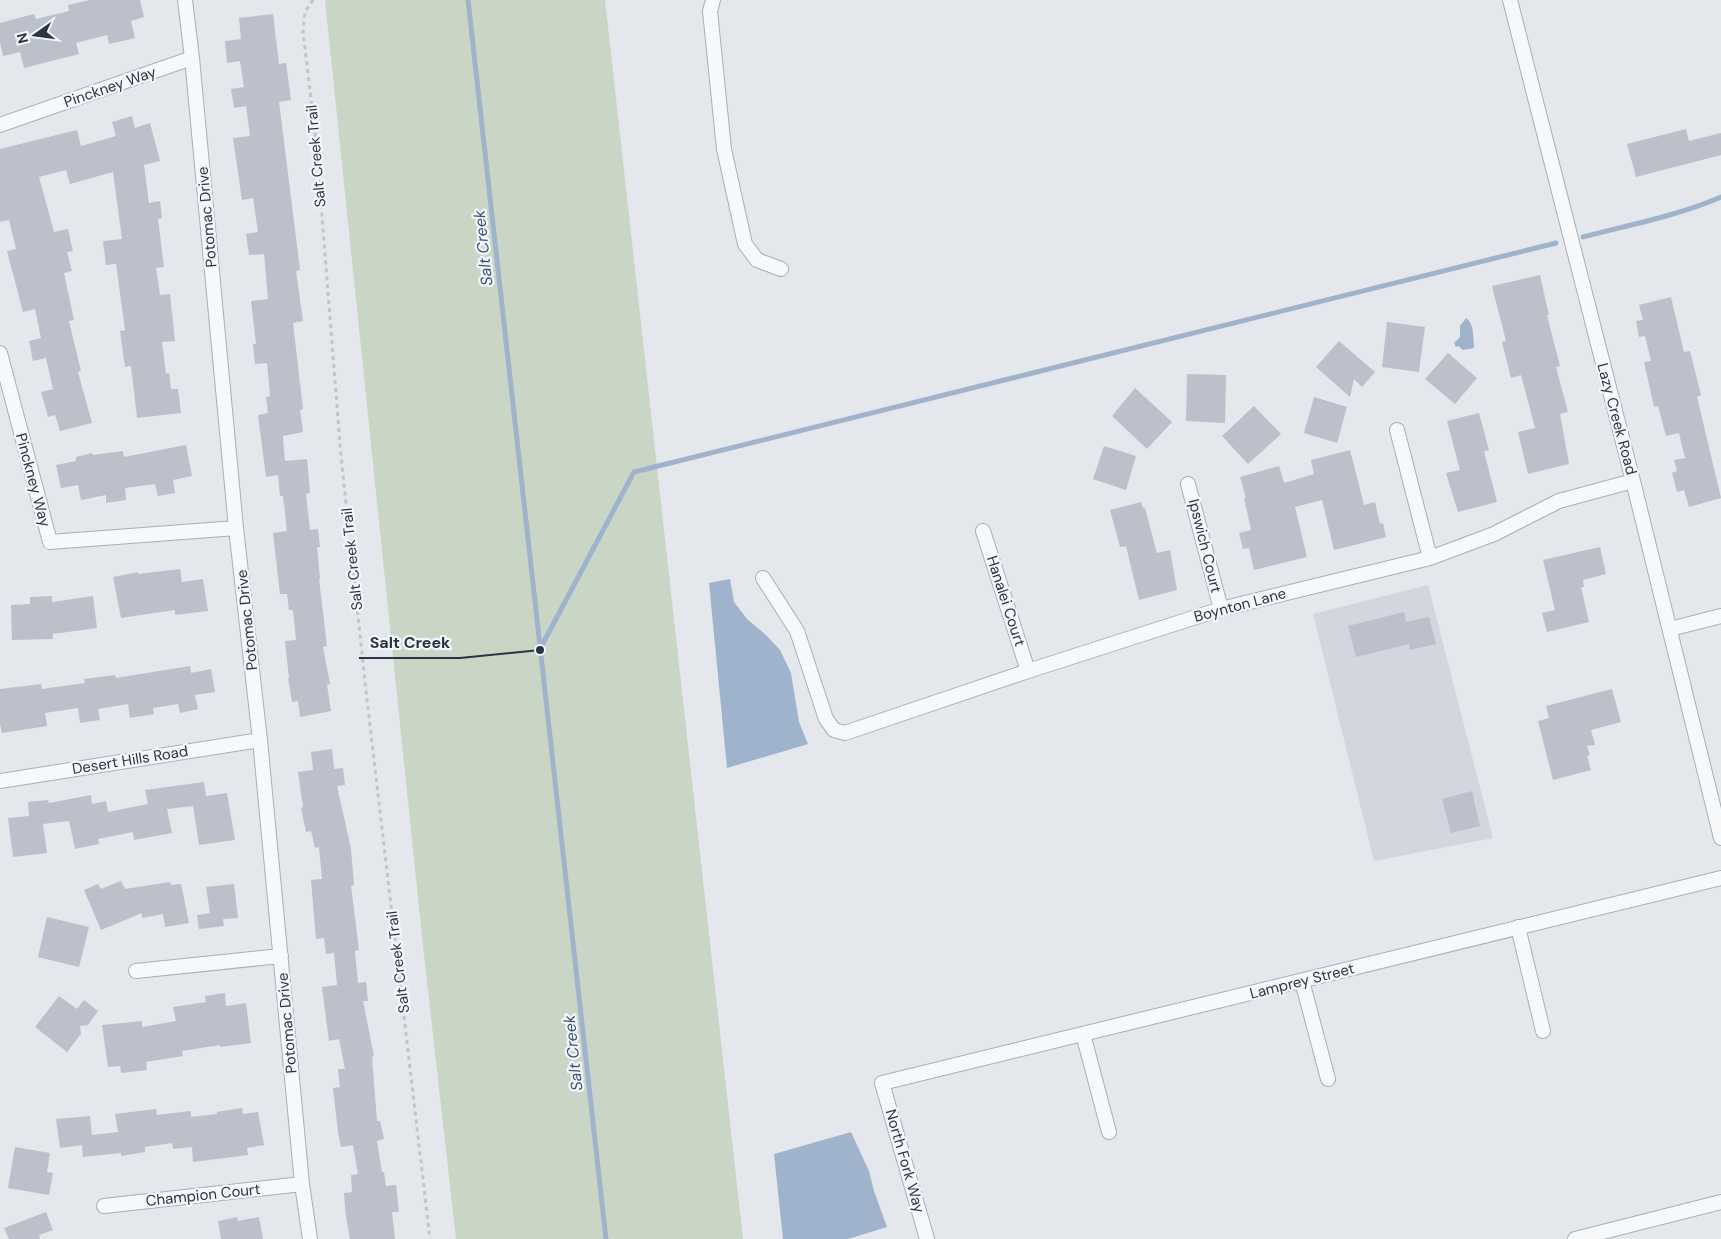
<svg xmlns="http://www.w3.org/2000/svg" width="1721" height="1239" viewBox="0 0 1721 1239" font-family="'DM Sans',sans-serif">
<rect width="100%" height="100%" fill="#e4e7ec"/>
<path fill="#d2d6de" d="M1428,585L1493,838L1374,861L1313,614Z"/>
<path fill="#c9d6c5" d="M325,0H605L743,1239H456L423,946Z"/>
<path fill="#9fb4cc" d="M1466,318C1474,323 1473,336 1474,345V348L1463,350L1458,346L1456,347L1454,343L1460,337V326Z
M730,579L734,602L747,619L765,634L780,650L791,673L799,722L808,744L727,768L709,583Z
M851,1132L869,1171L874,1191L887,1227L848,1239H783L774,1154Z"/>
<g fill="none" stroke-linecap="round" stroke-linejoin="round">
<path stroke="#9fb4cc" stroke-width="5" d="M468,0L606,1239
M1583,237C1629,225 1677,216 1721,197
M540,649L634,472L1556,243"/>
</g>
<path fill="#bbc0ca" d="M90,0H140L144,17L131,21L135,38L109,44L107,35L76,43L79,54L24,68L20,52L3,56L0,43V23L34,14L36,19L69,11L68,5Z
M273,14L279,64L286,63L291,100L279,102L300,270L296,271L303,321L293,323L303,409L300,410L303,432L283,436L285,461L307,459L310,493L306,494L310,530L318,529L320,547H317L320,579H319L327,646L323,647L330,684L327,685L331,711L300,717L298,701L292,702L288,678H289L285,641L296,640L293,610H289L287,594H280L273,533L287,531L283,496H280L278,475L266,477L258,415L268,413L266,397L270,396L267,363L255,364L253,344H256L251,301L268,299L264,254L249,255L246,234L258,232L253,198L242,200L233,138L250,136L246,106L234,108L231,89L244,87L240,61L227,63L225,41L241,39L239,18Z
M132,116L135,128L150,123L160,161L144,165L149,203L160,201L162,218L158,219L164,267L156,268L160,295L170,294L175,341L162,342L166,374L169,373L171,389H178L181,413L137,418L131,366L125,367L120,331L125,330L116,264L106,265L103,241L122,239L113,172L70,184L66,170L39,177L54,232L68,229L73,251L67,252L72,271L64,273L74,320L69,321L81,371L78,372L92,423L60,431L55,415L48,417L41,392L53,389L46,358L33,361L29,341L41,338L35,309L23,312L7,251L16,249L9,220L0,222V149L77,130L81,146L116,136L112,122Z
M1686,129L1689,141L1721,133V155L1636,177L1627,144Z
M1540,275L1549,315H1547L1560,366L1556,367L1568,412L1560,414L1569,464L1528,474L1518,432L1535,428L1521,375L1511,378L1502,342L1506,341L1492,286Z
M1671,297L1684,352L1690,351L1701,395L1697,397L1721,498L1689,507L1684,490L1677,492L1672,473L1677,471L1674,460L1685,458L1679,433L1666,436L1658,406L1654,407L1644,362L1651,361L1645,336L1639,337L1636,321L1643,320L1639,305Z
M1387,322L1425,327L1419,372L1382,367Z
M1339,341L1375,372L1362,387L1354,379L1350,397L1316,367Z
M1448,353L1477,378L1455,404L1425,379Z
M1187,374L1226,375L1225,423L1186,421Z
M1135,388L1172,422L1147,449L1112,416Z
M1314,397L1347,407L1337,443L1304,433Z
M1254,406L1281,434L1248,464L1222,436Z
M1479,413L1489,450L1484,451L1497,502L1458,512L1446,473L1460,470L1447,421Z
M186,445L192,476L173,480L175,493L158,496L155,484L125,488L126,500L106,503V495L81,500L78,485L61,488L56,465L76,461V457L92,453L93,455L123,451L124,457Z
M1104,446L1136,456L1126,490L1093,479Z
M1350,450L1364,505L1375,502L1380,524L1383,523L1386,537L1334,550L1322,500L1295,507L1307,557L1254,570L1249,548L1243,549L1239,533L1251,530L1244,498H1246L1240,477L1279,466L1284,483L1314,474L1311,460Z
M1141,502L1143,508H1145L1157,553L1170,550L1177,590L1139,600L1126,546L1120,547L1110,510Z
M1600,547L1606,574L1583,580L1584,587H1581L1589,622L1547,632L1542,613L1555,610L1543,560Z
M180,569L182,582L203,579L208,611L175,615V610L121,618L113,577L138,572V574Z
M52,596V602L93,596L97,628L53,634V639L12,640L11,605L30,604V597Z
M1404,612L1406,622L1429,617L1436,644L1410,650L1409,644L1356,657L1348,626Z
M190,666L191,673L211,669L215,692L195,695L198,709L180,713L178,704L153,708L154,714L130,718L128,704L98,709L100,720L80,723L78,708L45,713L47,726L2,733L0,724V689L41,684L42,689L85,683L84,679L115,675L116,678Z
M1612,689L1621,722L1591,730L1595,745L1587,746L1590,755L1587,756L1591,770L1553,780L1538,721L1549,718L1546,706Z
M332,749L334,769L343,768L345,785L337,786L351,849L354,885L351,886L359,950L355,951L358,983L366,982L368,1001H363L374,1056L372,1057L377,1121H380L384,1139L377,1141L382,1172H384L386,1186L396,1185L399,1212H392L395,1239H350L346,1217L344,1193L352,1192L351,1175L358,1174L353,1145L341,1147L338,1132L333,1088L340,1087L338,1069H345L339,1039L329,1041L322,987L337,985L334,953L326,954L324,938L316,939L311,880L322,879L319,847L315,848L311,831L306,832L301,808L303,807L298,772L313,770L311,752Z
M204,782L206,796L227,793L235,840L199,845L193,806L167,809L172,833L134,840L133,832L98,839L99,844L75,849L69,821L43,824L47,853L13,857L8,818L29,816L28,802L48,800L49,803L91,795L92,804L106,801L108,812L148,804L145,790Z
M1472,791L1480,826L1451,833L1442,799Z
M121,881L125,889L170,882L171,885L181,884L189,923L165,927L163,914L142,918V913L101,930L84,890L98,884L101,889Z
M234,884L238,918L223,919L224,926L199,929L197,915L210,913L206,887Z
M47,917L89,927L79,967L38,957Z
M225,993L226,1006L246,1003L251,1043L220,1047V1045L182,1051L183,1056L146,1062L147,1070L121,1073L120,1066L108,1067L102,1025L142,1021V1027L176,1021L173,1007L206,1002L205,996Z
M59,996L77,1009L84,1000L98,1011L88,1025L80,1026L81,1034L67,1052L35,1027Z
M242,1108L243,1114L258,1112L264,1145L247,1148L248,1155L193,1162L192,1147L173,1149L172,1143L145,1147V1152L121,1156V1153L83,1157L82,1145L60,1148L56,1119L90,1116L92,1135L118,1132L115,1114L156,1109L157,1115L191,1111V1117L217,1114V1112Z
M15,1147L50,1153L47,1172L53,1173L49,1195L8,1188Z
M46,1212L53,1230L39,1235L40,1239H9L4,1228Z
M237,1217L238,1221L259,1217L263,1239H221L218,1221Z"/>
<g fill="none" stroke-linecap="round" stroke-linejoin="round">
<g stroke="#a9aeb7" stroke-width="16">
<path id="street" d="M185,0L192,58L236,528L260,740L302,1184L310,1239
M713,0L710,11L724,149L745,244L757,260L781,269
M1510,0L1633,481L1721,838
M0,125L192,58
M0,353L50,542L236,528
M1397,430L1430,558
M1188,484L1221,609
M983,531L1028,671
M763,578L797,631L826,719L834,730L845,733L1028,671L1221,609L1430,558L1494,534L1559,501L1633,481
M1670,629L1721,616
M0,781L260,740
M1518,927L1543,1031
M136,971L281,956
M1302,981L1328,1079
M1083,1034L1109,1132
M104,1206L302,1184
M927,1239L882,1083L1721,878
M1575,1239L1721,1202"/>
</g>
<path stroke="#c2c5cb" stroke-width="3" stroke-dasharray="4 4" stroke-linecap="butt" d="M313,0L305,12L303,32L316,141L341,456L367,700L430,1239"/>
<use href="#street" stroke="#f7f8fa" stroke-width="14"/>
</g>
<g text-anchor="middle" dominant-baseline="central" stroke-width="4.5" stroke-linejoin="round" paint-order="stroke">
<g font-size="15" fill="#2b3445" stroke="#f4f6f9">
<text transform="translate(110 87) rotate(-19)">Pinckney Way</text>
<text transform="translate(316 156) rotate(-95)">Salt Creek Trail</text>
<text transform="translate(207 217) rotate(-95)">Potomac Drive</text>
<text transform="translate(1617 419) rotate(75)">Lazy Creek Road</text>
<text transform="translate(33 480) rotate(75)">Pinckney Way</text>
<text transform="translate(1205 546) rotate(76)">Ipswich Court</text>
<text transform="translate(352 559) rotate(-96)">Salt Creek Trail</text>
<text transform="translate(1006 601) rotate(72)">Hanalei Court</text>
<text transform="translate(1240 605) rotate(-15)">Boynton Lane</text>
<text transform="translate(247 620) rotate(-96)">Potomac Drive</text>
<text transform="translate(130 760) rotate(-9)">Desert Hills Road</text>
<text transform="translate(398 962) rotate(-97)">Salt Creek Trail</text>
<text transform="translate(1302 981) rotate(-14)">Lamprey Street</text>
<text transform="translate(287 1023) rotate(-95)">Potomac Drive</text>
<text transform="translate(905 1161) rotate(74)">North Fork Way</text>
<text transform="translate(203 1195) rotate(-6)">Champion Court</text>
</g>
<g font-size="16" font-style="italic" fill="#34527a" stroke="#f4f6f9">
<text transform="translate(483 248) rotate(-96)">Salt Creek</text>
<text transform="translate(573 1053) rotate(-96)">Salt Creek</text>
</g>
</g>
<path fill="none" stroke="#2b3445" stroke-width="2" d="M540 650L460 658H359"/>
<circle fill="#2b3445" stroke="#f4f6f9" stroke-width="2" cx="540" cy="650" r="5"/>
<g font-size="16" text-anchor="middle" font-weight="bold" fill="#2b3445" stroke="#f4f6f9" stroke-width="4.5" stroke-linejoin="round" paint-order="stroke">
<text x="410" y="648">Salt Creek</text>
</g>
<g transform="translate(35 35) rotate(256)" stroke="#f4f6f9" stroke-width="4" paint-order="stroke">
<path d="M0-4L9 19L0 12L-9 19Z" fill="#2b3445"/>
<text y="-8" font-size="14" font-weight="bold" text-anchor="middle" fill="#2b3445">N</text>
</g>
</svg>
